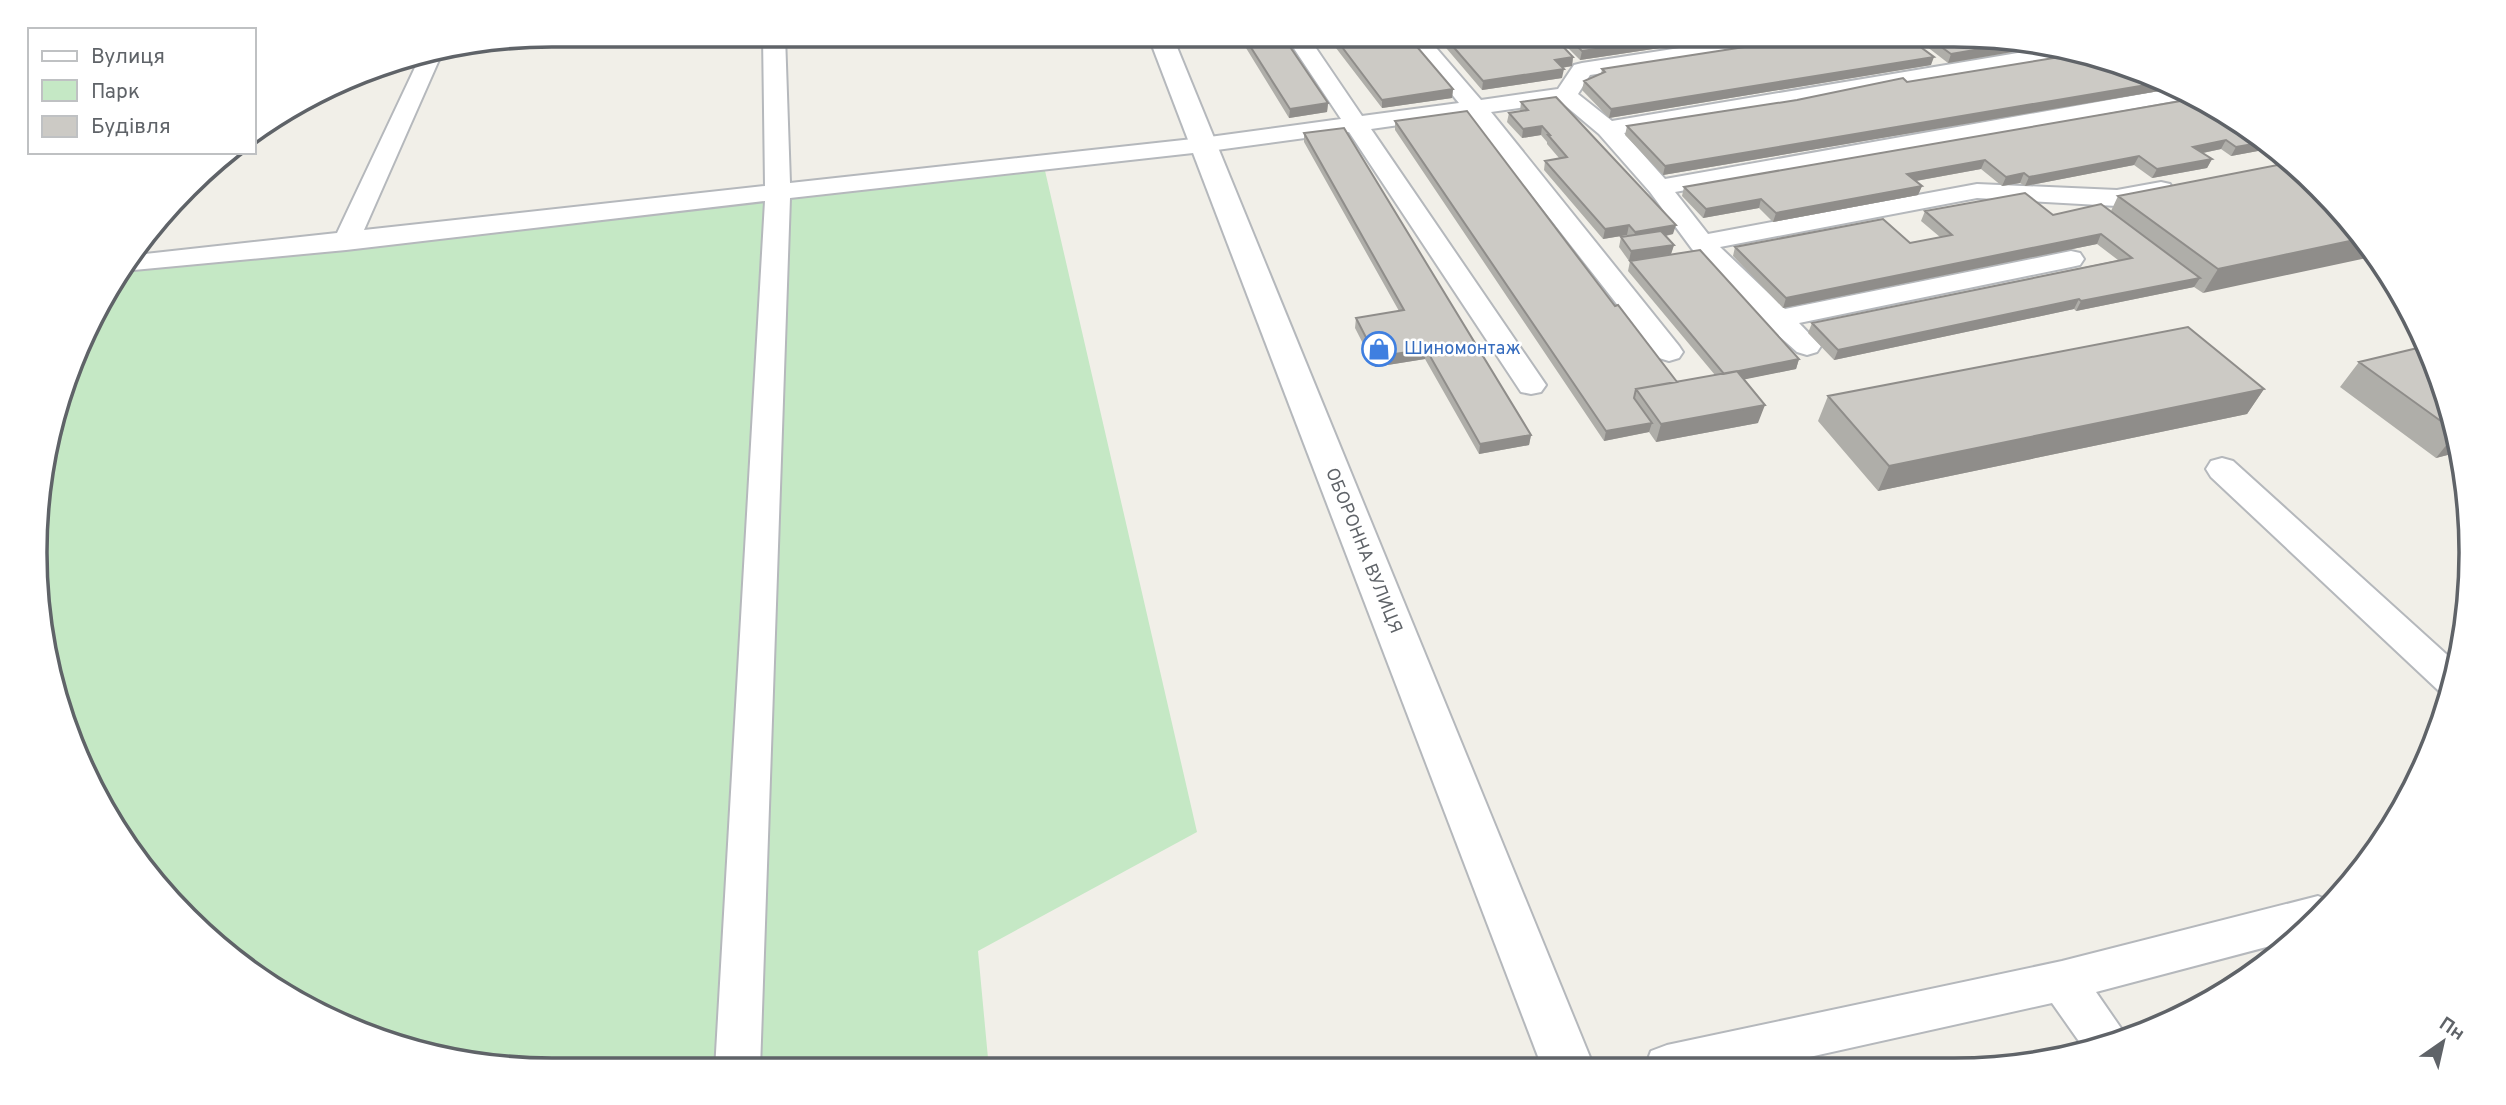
<svg xmlns="http://www.w3.org/2000/svg" width="2506" height="1105" viewBox="0 0 2506 1105" font-family="Overpass,sans-serif">
<rect width="100%" height="100%" fill="#f1efe8"/>
<path fill="#c5e8c5" d="M1043,162L1197,832L978,951L989,1069L553,1070L386,1042L294,1001L212,942L104,811L45,653L35,552L45,452L104,294L129,264Z"/>
<g fill="none" stroke-linecap="round" stroke-linejoin="round">
<g stroke="#b5b8bc" stroke-width="4">
<path id="service" d="M763,35H785L790,183L1202,138L1341,119L1285,35H1307L1362,116L1459,103L1403,35H1425L1481,100L1558,89L1574,65L1582,63L1764,35H1816L1813,40L1805,41L1590,75L1578,94L1612,121L2041,49L2069,54L2059,60L1624,133L1665,179L2176,88L2196,97L1675,192L1708,234L1977,184L2117,190L2161,182L2170,184L2173,189L2170,194L2117,206L1977,198L1720,247L1785,309L2071,251L2080,253L2084,259L2080,265L2071,267L1799,323L1821,346L1817,352L1807,355L1797,352L1767,325L1692,249L1650,192L1599,134L1561,102L1491,112L1679,346L1683,352L1679,358L1669,361L1659,358L1469,115L1371,129L1546,385L1541,392L1531,394L1521,392L1349,132L1202,152L790,198L760,1069L715,1070L765,201L346,250L123,271L136,255L337,233L420,57L442,53L364,230L765,186Z
M2222,458L2233,461L2456,663L2449,694L2439,691L2211,477L2206,469L2211,461Z
M2318,896L2330,901L2297,939L2096,992L2125,1034L2083,1047L2052,1003L1769,1066L1645,1067L1651,1051L1667,1045L2062,961Z"/>
</g>
<g stroke="#b5b8bc" stroke-width="4">
<path id="tertiary" d="M1148,35H1172L1594,1067H1542Z"/>
</g>
<use href="#service" fill="#fff" fill-rule="evenodd"/>
<use href="#tertiary" fill="#fff" fill-rule="evenodd"/>
</g>
<path fill="#afaea9" d="M1238,35H1282L1328,103L1327,112L1289,118Z
M1326,35H1407L1453,89L1452,98L1382,108Z
M1435,35H1746L1580,60L1560,40L1557,41L1573,57L1572,66L1562,68V78L1482,90Z
M1954,35L2035,48L1948,63L1926,46L1921,47L1931,65L1609,118L1582,90L1584,81L1601,74L1602,69Z
M2120,63L2177,88L1663,175L1625,135L1627,126L1797,100L1907,82Z
M2198,98L2274,148L2231,156L2221,149L2203,153L2212,159L2207,168L2152,178L2134,165L2025,186L2020,183L2002,186L1981,169L1916,181L1922,186L1918,195L1773,222L1759,208L1703,218L1682,196L1684,187Z
M1521,102L1673,234L1666,236L1674,245L1671,254L1629,261L1619,247L1621,237L1628,236L1627,235L1603,239L1544,170L1545,161L1559,158L1547,144V142L1541,135L1522,138L1507,122L1509,113L1520,111Z
M1395,121L1615,306L1677,382L1715,375L1628,271L1630,261L1799,359L1796,369L1744,379L1758,423L1656,442L1649,432L1604,441L1395,130Z
M1304,133L1531,435L1529,445L1479,454L1425,359L1375,367L1355,328L1356,318L1399,311L1304,142Z
M2293,162L2203,293L2194,287L2076,311L2074,309L1834,360L1808,333L1812,323L2118,260L2097,244L1783,308L1733,256L1735,247L1910,243L1940,237L1921,221L1925,211L2053,215L2111,211L2118,196Z
M2359,362L2453,419L2459,452L2436,458L2340,387Z
M2264,389L2247,414L1878,491L1818,421L1828,396Z"/>
<path fill="#8f8d8a" d="M1549,35H1561L1560,40L1548,42Z
M1691,35H1746L1580,60L1582,51Z
M1929,38L1926,46L1908,49L1911,40Z
M2010,44L2035,48L1948,63L1951,54Z
M1573,57L1572,66L1554,69L1555,60Z
M1934,57L1931,65L1609,118L1611,109Z
M1564,69L1562,78L1482,90L1483,81Z
M2164,82L2177,88L1663,175L1665,166Z
M1453,89L1452,98L1382,108V100Z
M1328,103L1327,112L1289,118L1290,109Z
M1542,126L1541,135L1522,138L1523,129Z
M2226,140L2221,149L2188,156L2193,147Z
M2265,142L2274,148L2231,156L2236,147Z
M2139,156L2134,165L2025,186L2029,177Z
M2212,159L2207,168L2152,178L2157,169Z
M1985,160L1981,169L1904,183L1907,174Z
M2024,173L2020,183L2002,186L2006,177Z
M1922,186L1918,195L1773,222L1776,213Z
M1761,199L1759,208L1703,218L1706,209Z
M1629,225L1627,235L1603,239L1605,229Z
M1676,225L1673,234L1633,242L1635,232Z
M2101,234L2097,244L1783,308L1786,298Z
M2364,238L2376,256L2203,293L2218,269Z
M1674,245L1671,254L1629,261L1631,251Z
M2200,278L2194,287L2076,311L2081,301Z
M2079,299L2074,309L1834,360L1838,350Z
M1426,349L1425,359L1375,367L1376,357Z
M1799,359L1796,369L1722,384L1725,374Z
M2264,389L2247,414L1878,491L1889,466Z
M1765,405L1758,423L1656,442L1661,424Z
M1652,423L1649,432L1604,441L1606,431Z
M2456,433L2459,452L2436,458Z
M1531,435L1529,445L1479,454L1480,444Z"/>
<path fill="#cccac5" stroke="#8f8d8a" stroke-width="2" d="M1243,35H1282L1328,103L1290,109Z
M1333,35H1407L1453,89L1382,100Z
M1443,35H1552L1573,57L1555,60L1564,69L1483,81Z
M1565,35H1691L1582,51Z
M1822,35H1954L2010,44L1951,54L1929,38L1911,40L1934,57L1611,109L1584,81L1605,72L1602,69Z
M2072,55L2120,63L2164,82L1665,166L1627,126L1797,100L1903,78L1907,82Z
M1556,97L1676,225L1635,232L1629,225L1605,229L1545,161L1567,157L1548,135H1550L1542,126L1523,129L1509,113L1528,110L1521,102Z
M2198,98L2213,105L2265,142L2236,147L2226,140L2193,147L2212,159L2157,169L2139,156L2029,177L2024,173L2006,177L1985,160L1907,174L1922,186L1776,213L1761,199L1706,209L1684,187Z
M1467,111L1605,293L1615,306L1618,305L1677,382L1636,389L1634,398L1652,423L1606,431L1395,121Z
M1344,128L1531,435L1480,444L1426,349L1376,357L1356,318L1404,310L1304,133Z
M2293,162L2364,238L2218,269L2118,196Z
M2025,193L2053,215L2101,204L2200,278L2081,301L2079,299L1838,350L1812,323L2132,258L2101,234L1786,298L1735,247L1883,219L1910,243L1952,235L1925,211Z
M1661,231L1674,245L1631,251L1621,237Z
M1700,250L1799,359L1724,374L1630,261Z
M2188,327L2264,389L1889,466L1828,396Z
M2426,346L2453,419L2456,432L2359,362Z
M1737,371L1765,405L1661,424L1636,389Z"/>
<defs>
<g id="shop-ring" transform="scale(1.75)"><circle r="9.5" fill="#fff" stroke="#3f7fe0" stroke-width="1.5"/><path d="M-5-2.5h2.3a2.7 3.5 0 0 1 5.4 0H5L5.5 6h-11ZM-1.5-2.5h3a1.5 2.3 0 0 0-3 0Z" fill="#3f7fe0"/></g>
</defs>
<g fill-rule="evenodd">
<use href="#shop-ring" x="1379" y="349"/>
</g>
<g text-anchor="middle" dominant-baseline="central" stroke-width="5" stroke-linejoin="round" paint-order="stroke">
<g font-size="18" fill="#366cbe" stroke="#fff" text-anchor="start">
<text x="1404" y="349">Шиномонтаж</text>
</g>
<g font-size="18" fill="#5f6368" stroke="#fff">
<text transform="translate(1363 551) rotate(68)">ОБОРОННА ВУЛИЦЯ</text>
</g>
</g>
<path d="M0 0H2506V1105H0ZM552 47H1954A505 505 0 0 1 2459 552V553A505 505 0 0 1 1954 1058H552A505 505 0 0 1 47 553V552A505 505 0 0 1 552 47Z" fill="#fff" fill-rule="evenodd"/>
<path fill="none" stroke="#5f6368" stroke-width="3.5" d="M552 47H1954A505 505 0 0 1 2459 552V553A505 505 0 0 1 1954 1058H552A505 505 0 0 1 47 553V552A505 505 0 0 1 552 47Z"/>
<rect x="28" y="28" width="228" height="126" fill="#ffffff" stroke="#bfc1c3" stroke-width="2"/>
<rect x="42" y="51" width="35" height="10" fill="#ffffff" stroke="#bfc1c3" stroke-width="2"/>
<text x="91" y="63" font-size="21" fill="#5f6368">Вулиця</text>
<rect x="42" y="80" width="35" height="21" fill="#c5e8c5" stroke="#bfc1c3" stroke-width="2"/>
<text x="91" y="98" font-size="21" fill="#5f6368">Парк</text>
<rect x="42" y="116" width="35" height="21" fill="#cccac5" stroke="#bfc1c3" stroke-width="2"/>
<text x="91" y="133" font-size="21" fill="#5f6368">Будівля</text>
<g transform="translate(2443 1042) rotate(34)" stroke="#ffffff" stroke-width="5" paint-order="stroke">
<path d="M0-5L12 26L0 18L-12 26Z" fill="#5f6368"/>
<text y="-10" font-size="19" font-weight="bold" text-anchor="middle" fill="#5f6368">Пн</text>
</g>
</svg>
